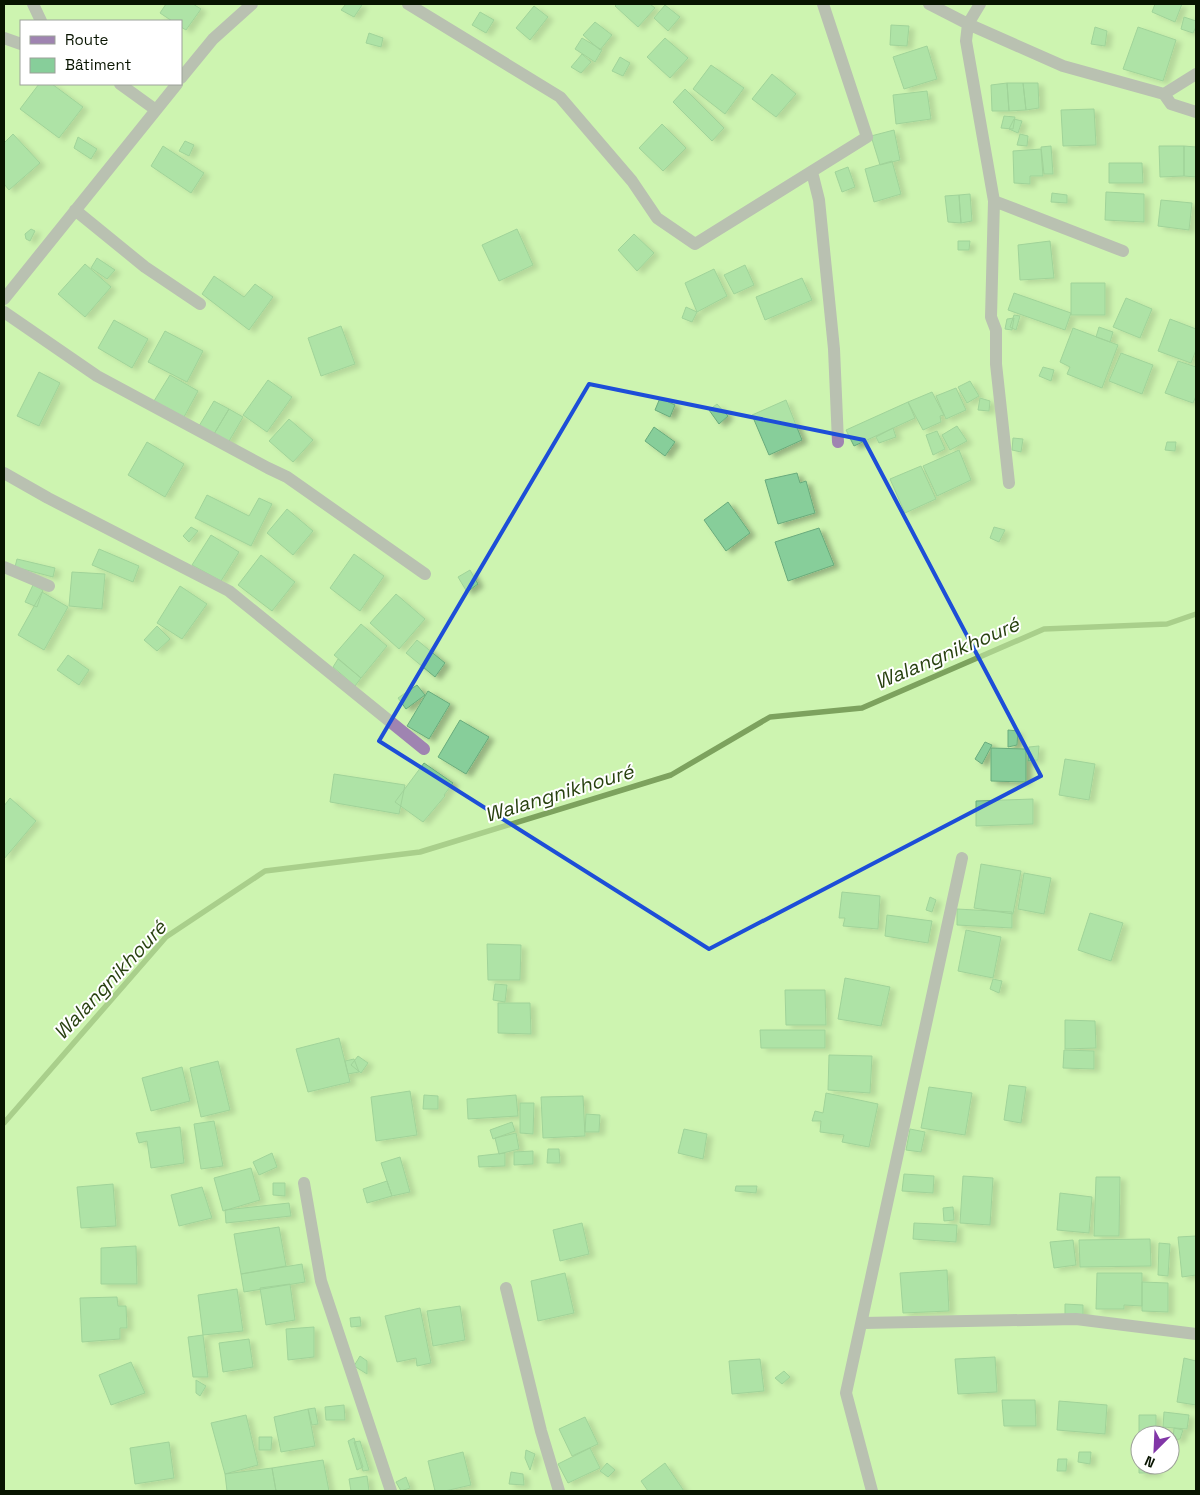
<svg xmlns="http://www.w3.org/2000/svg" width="1200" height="1495" viewBox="0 0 1200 1495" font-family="'Space Grotesk',sans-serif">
<defs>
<filter id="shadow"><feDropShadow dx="5.5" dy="3" stdDeviation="2.5" flood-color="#0004"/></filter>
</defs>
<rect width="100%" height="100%" fill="#cdf4b0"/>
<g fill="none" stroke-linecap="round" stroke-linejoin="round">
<path stroke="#7da25e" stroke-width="5.5" d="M4,1123L166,937L265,871L420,852L671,775L770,717L862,708L1044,629L1167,624L1196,614"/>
</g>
<path fill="#87ce9a" stroke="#69ab7c" filter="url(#shadow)" d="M166,4H193L201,9L186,30L181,27V21H172L160,13Z
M346,4H361L362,5L354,17L341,10Z
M617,4H650L655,8L638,27L615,6Z
M1155,4H1182L1175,22L1152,12Z
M665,5L680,17L668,31L654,18Z
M534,6L548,17L530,40L516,28Z
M480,12L494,20L486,33L472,25Z
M1184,17L1196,21V27L1193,33L1181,29Z
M595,22L612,35L600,50L583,35Z
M891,25L909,26L907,46L890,45Z
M1095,27L1107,31L1105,46L1091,44Z
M1138,27L1176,40L1163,81L1123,69Z
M369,33L383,38L381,47L366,43Z
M582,38L602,50L595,62L575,49Z
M665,38L688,58L670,78L647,57Z
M927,46L937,79L904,89L893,57Z
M582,54L591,62L581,73L571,67Z
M620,57L630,63L623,76L612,71Z
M711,65L744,88L725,114L693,89Z
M772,74L796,94L776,117L752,99Z
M1007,83L1009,111H992L991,85Z
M1007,83H1023L1026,110L1009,111Z
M1023,83H1038L1039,108L1026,110Z
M39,84H52L83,107L59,138L20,109Z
M685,89L724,128L712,141L673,102Z
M927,91L931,119L896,124L893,95Z
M1094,109L1096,145L1063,146L1061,110Z
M1004,116L1015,117L1013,129L1001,128Z
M1014,119L1022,121L1018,133L1009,129Z
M662,124L686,148L663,171L639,148Z
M894,130L900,160L880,165L871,136Z
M13,134L40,163L9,190L4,184V143Z
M1020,134L1028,136L1027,146L1017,145Z
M78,137L97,149L91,159L74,148Z
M185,141L194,145L189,156L179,151Z
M163,146L204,173L191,193L151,166Z
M1051,146L1053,174H1044L1041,147Z
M1159,146H1184V176L1160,177Z
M1184,146L1196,147V177L1184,176Z
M1041,149L1043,176H1030V184L1014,183L1013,151Z
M892,161L901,194L874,202L865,169Z
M1109,163H1142L1143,183H1109Z
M848,167L855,187L842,192L835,172Z
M1106,192L1144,194V222L1105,220Z
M1052,193L1067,195V203L1051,202Z
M970,194L972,221L961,223L959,195Z
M959,195L961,223L948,222L945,196Z
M1161,200L1192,203L1189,230L1158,226Z
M31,229L35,231L30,241L26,239L25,234Z
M517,229L533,265L499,281L482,245Z
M634,234L654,253L637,271L618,250Z
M958,241H970L969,250H958Z
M1050,241L1054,278L1020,280L1018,245Z
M97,258L115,270L107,279L91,268Z
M85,264L111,287L85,317L58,294Z
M745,265L754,285L734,294L724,275Z
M714,269L727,296L697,312L685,283Z
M214,276L244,297L255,284L273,297L249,330L202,294Z
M802,278L812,300L765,320L756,297Z
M1071,283H1105V315H1071Z
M1014,293L1071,313L1065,330L1008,310Z
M1126,298L1152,309L1140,338L1113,327Z
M686,307L697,312L692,322L682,318Z
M1014,315L1020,316L1016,330L1010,327Z
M1014,318L1012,330L1005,329L1007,319Z
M1170,319L1196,329V350L1191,363L1158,351Z
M114,320L148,339L132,368L98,348Z
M341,326L355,364L321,376L308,338Z
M1099,327L1113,332L1110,342L1096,337Z
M1073,328L1118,345L1102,388L1067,374L1070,367L1060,362Z
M165,331L203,351L187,382L148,362Z
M1121,353L1153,365L1142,394L1109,381Z
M1178,361L1196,367V396L1193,403L1165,393Z
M1043,367L1054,370L1051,381L1039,376Z
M39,372L60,383L39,426L17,416Z
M170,375L198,391L184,417L154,401Z
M268,380L292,397L267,432L243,415Z
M970,381L979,396L967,403L958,387Z
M956,388L966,410L946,419L936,396Z
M932,392L944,415L940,416L941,422L923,430L908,402Z
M660,398L675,405L670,417L655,410Z
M980,398L990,401L989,411L978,410Z
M786,400L802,440L769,455L752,415Z
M214,401L229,409L214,434L199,426Z
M908,402L915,418L854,446L846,430Z
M717,404L728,416L719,424L709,410Z
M229,409L243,417L228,443L214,434Z
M289,419L313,440L293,462L269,441Z
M957,426L967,441L950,450L942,435Z
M654,427L675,442L665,456L645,441Z
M893,428L896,437L879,443L876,437Z
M937,431L945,449L933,455L926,435Z
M1013,438L1023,439L1021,452L1012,450Z
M147,442L184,464L165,497L128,475Z
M1167,442H1176L1175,451L1165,450Z
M959,450L971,480L937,496L923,466Z
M921,466L936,499L905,513L890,479Z
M797,473L800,483L806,481L815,513L778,524L765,480Z
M207,495L249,516L259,498L272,504L251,546L195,518Z
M728,502L750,533L726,551L704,520Z
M287,509L313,531L293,555L267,533Z
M191,527L198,531L189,542L183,536Z
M994,527L1005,530L999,542L990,538Z
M819,528L834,565L788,581L775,542Z
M211,535L239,552L221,581L192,565Z
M99,549L139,566L133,582L92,565Z
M354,554L384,576L360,611L330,588Z
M261,555L295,582L272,611L238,585Z
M17,559L55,568L53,577L15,567Z
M470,570L478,584L467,592L458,577Z
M72,572L105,574L102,609L69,606Z
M33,585L43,590L37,607L25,602Z
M180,586L207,604L182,639L157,623Z
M42,592L68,607L44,650L18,635Z
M396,594L425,619L399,649L370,623Z
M361,624L387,646L361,678L334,655Z
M157,626L170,639L157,651L144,640Z
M417,640L445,663L435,677L406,653Z
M68,655L89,670L79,685L57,670Z
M338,659L361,678L355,686L333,667Z
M417,685L425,695L406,709L398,698Z
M428,691L450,704L429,739L407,726Z
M460,720L489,737L466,774L438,757Z
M1008,730L1018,731L1017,745L1008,747Z
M985,742L992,745L982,764L975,759Z
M1039,746L1038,760L1028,761L1029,747Z
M991,748L1026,749V782L991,781Z
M1065,759L1095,764L1089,800L1059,795Z
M424,763L453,783L444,795L445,796L423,822L395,802Z
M334,774L405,785L399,814L330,802Z
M10,798L36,821L4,859V806Z
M1033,799V824L976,826V801Z
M981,864L1021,871L1013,914L974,908Z
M1024,873L1051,878L1044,914L1018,909Z
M842,892L880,896L878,929L843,926L845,918H839Z
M930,897L936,900L932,912L926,910Z
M957,909L1012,912V928L957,925Z
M1090,913L1123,923L1111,961L1078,950Z
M887,915L932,921L928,943L885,936Z
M966,930L1001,937L993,978L958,971Z
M487,944L521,945L520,980H488Z
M845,978L890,987L881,1026L838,1019Z
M993,979L1002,981L999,993L990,989Z
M495,984L507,985L505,1002L493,1000Z
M785,990H825L826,1025H786Z
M498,1003H530L531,1034L498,1033Z
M1065,1020L1095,1021L1096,1048L1065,1049Z
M760,1030H825V1048H761Z
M339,1038L350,1082L308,1092L296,1049Z
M1064,1050L1094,1051V1069L1063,1068Z
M829,1055L872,1056L870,1093L828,1090Z
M358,1056L368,1063L361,1073L351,1065Z
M354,1059L359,1072L348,1074L345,1061Z
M218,1061L230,1110L201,1117L190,1068Z
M182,1067L190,1101L151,1111L142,1078Z
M1009,1085L1026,1087L1021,1123L1004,1120Z
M929,1087L972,1093L965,1135L921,1128Z
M410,1091L417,1135L376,1141L371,1097Z
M826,1093L878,1104L869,1147L842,1142L844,1135L820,1132L821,1121H812L815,1111L823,1113Z
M424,1095L438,1096V1109H423Z
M516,1095L518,1116L468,1119L467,1099Z
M583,1096L585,1136L543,1138L541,1097Z
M520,1103H534L533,1134L520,1133Z
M586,1114L600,1115L599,1132H585Z
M214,1121L223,1166L201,1169L194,1124Z
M512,1122L515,1131L493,1139L490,1130Z
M180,1127L184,1163L151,1168L147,1141L139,1143L136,1133Z
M684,1129L707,1134L703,1159L678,1153Z
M910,1129L925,1132L921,1152L906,1150Z
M516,1133L519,1149L499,1154L495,1138Z
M548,1149H559L560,1163H547Z
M533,1151V1164L514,1165V1152Z
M272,1153L277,1167L259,1175L253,1162Z
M505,1153V1166L479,1167L478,1156Z
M400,1157L410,1192L392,1196L381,1163Z
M251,1168L260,1200L223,1211L214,1178Z
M904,1174L934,1176L933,1193L902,1191Z
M963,1176L993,1178L990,1225L960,1223Z
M1096,1177H1120L1119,1236H1094Z
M387,1181L392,1196L367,1203L363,1189Z
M273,1183H285V1196L273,1195Z
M113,1184L116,1226L81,1228L77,1187Z
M736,1186H757L756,1193L735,1191Z
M202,1187L212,1218L179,1226L171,1195Z
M1060,1193L1092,1197L1089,1233L1057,1230Z
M289,1203L291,1216L226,1223L225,1210Z
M953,1207L954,1220L944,1221L943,1208Z
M582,1223L589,1254L560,1261L553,1230Z
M914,1223L957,1225L956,1242L913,1239Z
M279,1227L286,1266L241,1274L234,1234Z
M1196,1236V1275L1182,1277L1178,1237Z
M1150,1239L1151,1266L1080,1267L1079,1240Z
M1073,1240L1076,1265L1054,1268L1050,1242Z
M1159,1243L1170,1244L1168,1276L1158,1275Z
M136,1246L137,1284H101V1248Z
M302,1264L305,1282L244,1292L241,1274Z
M947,1270L949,1311L903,1313L900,1273Z
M565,1273L574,1313L538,1321L531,1281Z
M1097,1273H1142V1306L1124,1305V1309H1096Z
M1142,1282L1168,1283V1312L1142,1311Z
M290,1284L295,1320L266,1325L260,1288Z
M237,1289L243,1331L203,1335L198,1295Z
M117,1297L118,1306H126L127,1328H120V1339L82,1342L80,1298Z
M1065,1304L1083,1305V1317L1065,1316Z
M460,1306L465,1340L433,1346L427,1311Z
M420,1308L431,1363L417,1366L416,1358L397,1362L385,1316Z
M360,1317L361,1326L351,1327L350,1318Z
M314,1327V1357L288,1360L286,1329Z
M203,1335L208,1377H193L188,1337Z
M249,1339L253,1367L223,1372L219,1343Z
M360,1356L367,1361V1374L354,1366Z
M995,1357L997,1392L958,1394L955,1359Z
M1184,1358L1196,1361V1405L1177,1402Z
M760,1359L764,1391L732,1394L729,1361Z
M131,1362L145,1393L111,1405L99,1375Z
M784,1371L790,1377L782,1384L775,1378Z
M196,1380L206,1386L200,1396L196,1393Z
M1002,1400H1035L1036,1426H1004Z
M1059,1401L1107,1405L1105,1434L1057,1430Z
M344,1405L345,1420H326L325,1407Z
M315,1408L318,1424L312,1425L308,1409Z
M308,1409L315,1446L281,1452L274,1417Z
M1164,1412L1189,1415L1187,1429L1163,1427Z
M246,1415L258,1465L225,1474L211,1423Z
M1139,1415H1156V1435H1140V1465H1156V1473H1139Z
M585,1417L598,1444L572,1456L559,1429Z
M1174,1428L1183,1430L1180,1439L1173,1440Z
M259,1437H272L271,1450H259Z
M354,1438L363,1467L357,1470L348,1441Z
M360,1441L369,1470L363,1471L354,1442Z
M169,1442L174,1478L135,1484L130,1448Z
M590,1448L600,1468L568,1483L558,1464Z
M526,1450L535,1454L530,1470L525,1458Z
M463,1452L471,1485L445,1491H435L428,1461Z
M1079,1452H1091L1090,1464L1078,1462Z
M1058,1459H1067L1066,1471H1057Z
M323,1460L329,1491H276L272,1468Z
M607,1463L615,1470L608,1477L600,1471Z
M665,1463L684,1491H648L641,1481Z
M272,1468L276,1491H227L225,1474Z
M511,1472L523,1474L524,1485L509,1484Z
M367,1476L369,1491H351L349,1479Z
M406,1477L410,1488L401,1491L396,1482Z"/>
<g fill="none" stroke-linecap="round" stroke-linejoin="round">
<path stroke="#9f84b1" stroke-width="12" d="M33,4L41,21
M408,4L560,97L632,181L657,218L695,244L867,137L823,4
M929,4L968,24L1063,66L1164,94L1171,104L1196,112
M980,4L968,24L966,41L994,201L991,317L996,330V364L1009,483
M4,38L21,44
M181,78L213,39L252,4
M120,84L156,110
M1164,94L1196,74
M812,172L819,200L834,349L838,442
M994,201L1123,251
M75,210L145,267L200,304
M4,299L177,84
M4,312L97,376L268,468L287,477L425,574
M4,473L48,498L229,591L424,749
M4,567L49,586
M304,1183L321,1281L391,1491
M506,1288L541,1431L559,1491
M863,1323L1076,1319L1196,1334
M872,1491L846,1393L962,858"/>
</g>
<path d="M0 0H1200V1495H0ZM589,384L864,440L1041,776L709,949L379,741Z" fill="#cdf4b0" fill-opacity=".55" fill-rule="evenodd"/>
<path fill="none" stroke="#1d4ed8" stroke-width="4" stroke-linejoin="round" d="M589,384L864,440L1041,776L709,949L379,741Z"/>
<g text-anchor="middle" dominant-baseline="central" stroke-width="4" stroke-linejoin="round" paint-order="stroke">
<g font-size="20" font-style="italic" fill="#28410f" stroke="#fff">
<text transform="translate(947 653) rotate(-23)">Walangnikhouré</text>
<text transform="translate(559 793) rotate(-17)">Walangnikhouré</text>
<text transform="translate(110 980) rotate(-47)">Walangnikhouré</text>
</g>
</g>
<rect width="1200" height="1495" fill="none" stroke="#081400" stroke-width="10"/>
<rect x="20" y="20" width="162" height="65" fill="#ffffff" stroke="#9ca199"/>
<rect x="30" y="36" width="25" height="8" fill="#9f84b1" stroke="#9ca199"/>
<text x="65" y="45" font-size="15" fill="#081400">Route</text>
<rect x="30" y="58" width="25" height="15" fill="#87ce9a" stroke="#9ca199"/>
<text x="65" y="70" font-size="15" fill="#081400">Bâtiment</text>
<g transform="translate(1155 1450) rotate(204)"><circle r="24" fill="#ffffff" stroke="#9ca199"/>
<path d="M0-4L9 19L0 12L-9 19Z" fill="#8136a7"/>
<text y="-8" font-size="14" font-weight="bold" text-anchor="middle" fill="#081400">N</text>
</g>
</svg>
